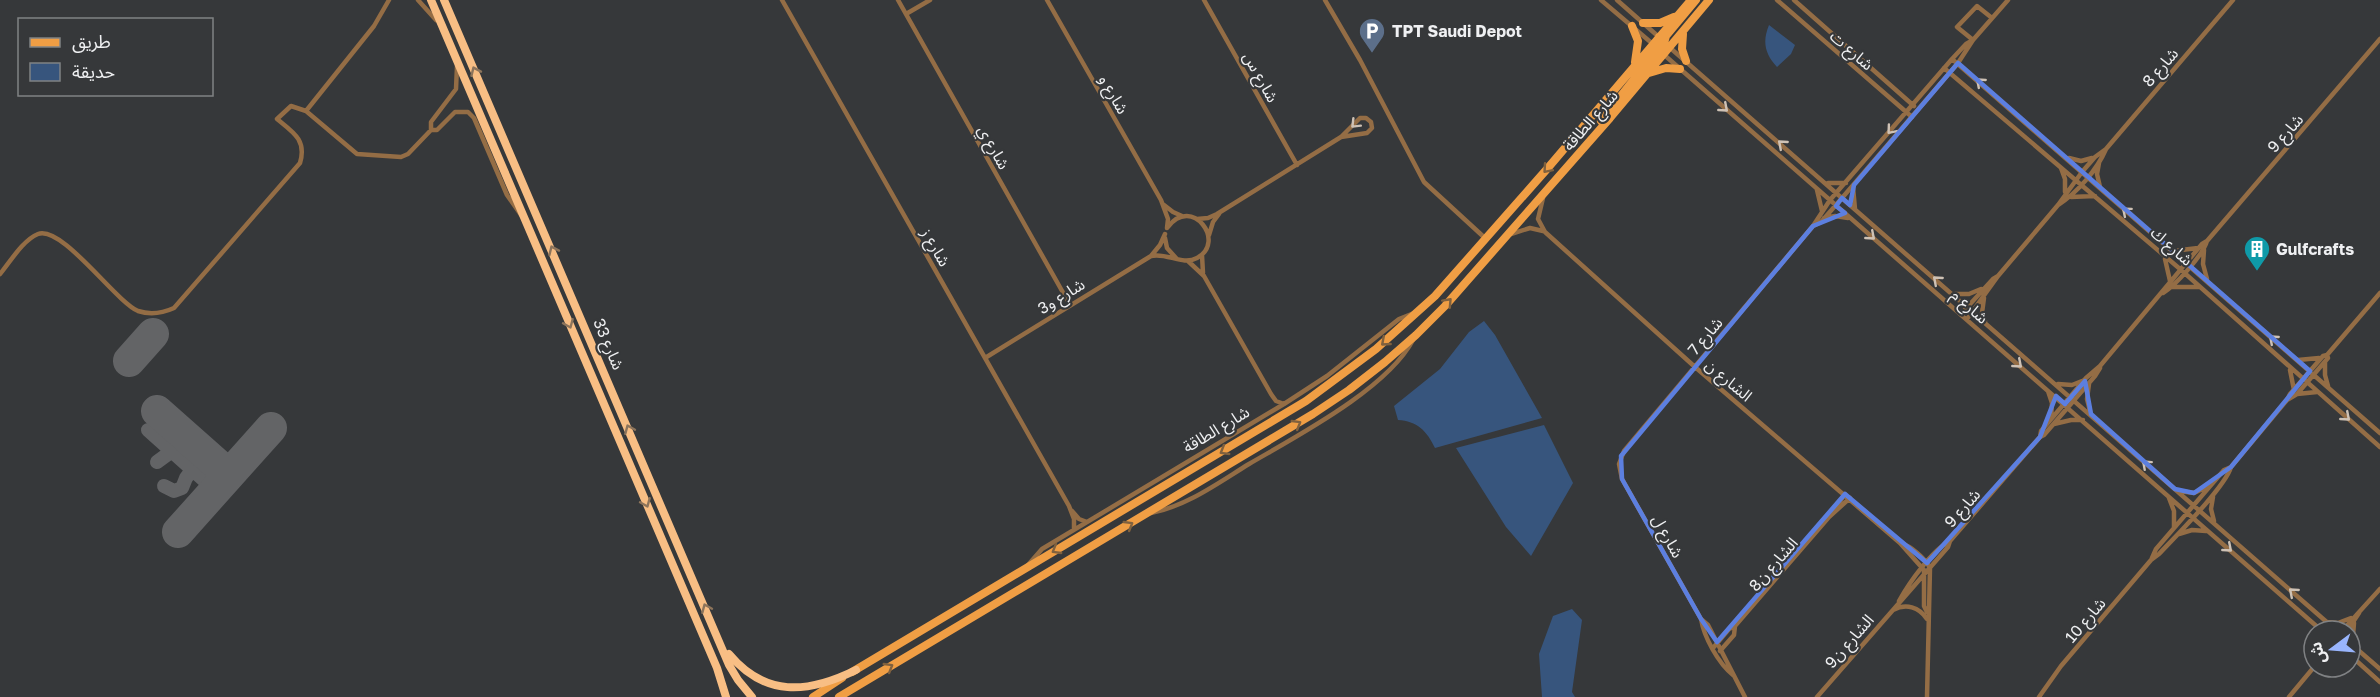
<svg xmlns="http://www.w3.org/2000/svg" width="2380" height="697" viewBox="0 0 2380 697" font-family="'Golos Text','Noto Sans Arabic',sans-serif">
<rect width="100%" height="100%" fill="#36383a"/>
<path fill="#37557d" d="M1769,25L1795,45L1791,54L1777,67C1765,54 1762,42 1769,25Z
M1484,321L1495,335L1542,418L1435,448C1427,431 1417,421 1398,420L1394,406L1440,369L1469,332Z
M1544,425L1573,483L1531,556L1506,527L1456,448Z
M1572,609L1582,620L1572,692L1575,697H1542L1539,654L1553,616Z"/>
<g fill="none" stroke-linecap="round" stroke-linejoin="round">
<path stroke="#636466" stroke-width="14" d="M148,430L215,490
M157,462L172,451
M164,486L174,491L182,488L186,478L192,470"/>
<path stroke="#636466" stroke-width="32" d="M129,361L153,334
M157,411L227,473
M178,532L271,428"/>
<path stroke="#946d45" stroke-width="4.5" d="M418,0L436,20
M782,0L1069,506L1074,519V529
M898,0L1070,305
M1047,0L1161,200L1168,219L1167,228
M1204,0L1297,165
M1325,0L1360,60L1424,182L1486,239
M1601,0L1654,45
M1617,0L1660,38
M1777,0L1912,117
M1794,0L1914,106
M906,14L930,0
M1973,40L1957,27L1977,6L1992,18
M1668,46L2337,631
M1662,53L2322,631
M1952,59L2380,433
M1944,68L2180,269L2380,447
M306,111L374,26L389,0
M431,130V122L456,89L457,66
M2069,158L2081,161L2092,158
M2099,163L2097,174L2100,187
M2061,168L2065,179V192
M1828,183H1846
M1853,187L1855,209
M1817,190L1822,211
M2071,197L2095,196
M1543,198L1538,219L1545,232L1695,367L1900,543L1924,570V606L1927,612
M1164,205L1173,212L1182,216
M2058,205C2077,193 2097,170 2106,149L2233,0
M1824,218L1835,216L1848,218
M1197,219L1208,218L1217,214L1341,137L1360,118H1366L1371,122L1372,128L1367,133L1341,137
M1813,226L1821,222L1842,198L1958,63L1973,40L2008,0
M1511,234L1530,228L1543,231
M1209,235L1213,222L1219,214
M1165,238L1167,248L1176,258
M2204,250L2203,264L2207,279
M2173,251L2198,248
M1202,255L1203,273
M1151,256C1167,252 1182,266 1197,258C1227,242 1192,195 1168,227
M2165,259L2170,281
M1188,261L1204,276L1271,394L1276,401L1284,404
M0,274C10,262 23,240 38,234C62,225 115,301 138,311C150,315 163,313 174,308L300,163C307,140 293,132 277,119L291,106L306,111L357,154L401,157L408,154L431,130H437L455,112H468L474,118L507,195L521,215
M2172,287H2199
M2163,293C2175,286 2203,255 2207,241
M1955,294H1969L1981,289
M1984,298L1982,313L1985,321
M1961,314L1993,279L1998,276
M1967,319L1998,276L2058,205L2082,172L2095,157L2106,149
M985,358L1151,256L1160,245L1165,234
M2298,360L2319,358
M2325,362V375L2328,386
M2290,370L2294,390
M2058,384L2072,385L2082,381
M2089,384L2087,399L2090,411
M2048,391L2052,403L2051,418
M2297,394L2317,392
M2287,400L2297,394L2328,358L2327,355L2380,293
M2054,424L2071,420H2083
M2040,437L2041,431L2086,378L2100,366L2202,244L2207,241L2380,39
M2179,491L2194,493L2205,488
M2213,497L2211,509L2214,521
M2169,498L2174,511V527
M1072,511L1079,519L1087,522
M1151,513C1187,506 1218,483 1249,464C1297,436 1387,389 1413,340
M1829,517L1845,494
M2179,534L2192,530L2206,531
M1900,543C1911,546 1925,558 1930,568L1927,697
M2152,558L2156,549L2224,470L2231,467L2287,400L2290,394L2323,356L2327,355
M1028,565L1042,549L1284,404L1327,376L1399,319L1414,313
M1899,601C1909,583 1932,550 1950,541L2040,437L2044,435L2095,376L2100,368
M1893,610C1906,603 1919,607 1927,619
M1701,619C1704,637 1718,663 1733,675
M2327,622L2338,623L2351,618
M2354,623L2353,635L2357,647
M2342,631L2380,589
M2347,631L2359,613
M2350,643L2380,669
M1713,648L1729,629L1735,626L1829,517L1850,498
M1720,651L1734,635L1735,626
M2350,655L2380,682
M1745,697L1708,625L1701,619L1622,479L1619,464L1624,451L1813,226L1830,200L1952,59L1966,44L1973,40
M1817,697L1948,547L1950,541
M2039,697L2061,666L2151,560L2159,554C2176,536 2225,487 2231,467
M2289,697L2314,667"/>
<path stroke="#f09e44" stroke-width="8" d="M1643,23H1660L1674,17
M1632,26L1638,41L1635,62
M1683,34L1682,49L1686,61
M1663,47L1666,36L1696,0
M1649,73L1666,68L1680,69
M1601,121L1658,49L1659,37
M852,672L1306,401L1376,349L1435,296L1547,169L1691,0
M813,697L842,678
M839,697L1313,414L1349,390L1385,362L1416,335L1445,306L1610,118L1709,0"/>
<path stroke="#f8be84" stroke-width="8" d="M431,0L717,668L726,697
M444,0L729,665L738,680L752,697
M729,654C765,697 807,694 856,670"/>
</g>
<defs><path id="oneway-chevron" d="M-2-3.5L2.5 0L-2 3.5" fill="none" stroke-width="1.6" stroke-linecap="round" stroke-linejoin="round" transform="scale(1.5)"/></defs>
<g stroke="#8d745b">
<use href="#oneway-chevron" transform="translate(475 71) rotate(-114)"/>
<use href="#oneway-chevron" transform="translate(553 250) rotate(-114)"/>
<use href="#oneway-chevron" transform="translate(569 324) rotate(67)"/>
<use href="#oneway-chevron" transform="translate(629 429) rotate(-113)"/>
<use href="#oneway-chevron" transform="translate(646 503) rotate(67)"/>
<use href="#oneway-chevron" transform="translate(706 608) rotate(-113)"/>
</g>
<g stroke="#cfc2b5">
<use href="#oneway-chevron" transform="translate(1980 82) rotate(-139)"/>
<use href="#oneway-chevron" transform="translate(1724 108) rotate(41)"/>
<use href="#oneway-chevron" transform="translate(1355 124) rotate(135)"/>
<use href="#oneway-chevron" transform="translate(1891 130) rotate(130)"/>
<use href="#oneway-chevron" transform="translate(1782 144) rotate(-139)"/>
<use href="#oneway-chevron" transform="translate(2126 211) rotate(-140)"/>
<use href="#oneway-chevron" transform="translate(1871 236) rotate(41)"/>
<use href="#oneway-chevron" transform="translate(1937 280) rotate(-139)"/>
<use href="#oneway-chevron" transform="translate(2273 339) rotate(-139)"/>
<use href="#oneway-chevron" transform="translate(2018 364) rotate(41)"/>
<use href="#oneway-chevron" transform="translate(2346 417) rotate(41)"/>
<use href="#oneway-chevron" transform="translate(2146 464) rotate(-138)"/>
<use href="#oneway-chevron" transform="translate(2228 548) rotate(41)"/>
<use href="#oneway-chevron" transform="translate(2293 592) rotate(-139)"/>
</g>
<g stroke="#80613e">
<use href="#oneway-chevron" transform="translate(1547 169) rotate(131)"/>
<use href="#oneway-chevron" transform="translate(1448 302) rotate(-47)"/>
<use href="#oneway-chevron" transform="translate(1385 342) rotate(139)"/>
<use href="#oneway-chevron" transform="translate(1297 424) rotate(-31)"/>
<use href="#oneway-chevron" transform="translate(1224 451) rotate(149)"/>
<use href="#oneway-chevron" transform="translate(1129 525) rotate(-31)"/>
<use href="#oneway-chevron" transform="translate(1056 550) rotate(149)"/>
<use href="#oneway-chevron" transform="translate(889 667) rotate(-31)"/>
</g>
<path fill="none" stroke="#5c7fe0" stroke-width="4.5" stroke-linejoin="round" d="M1958,63L2310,371L2231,467L2194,493L2175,489L2091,414L2085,381L2065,404L2056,396L2040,437L1927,563L1845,494L1717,642L1701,619L1622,479L1621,456L1813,226L1845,213L1836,206L1842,198L1850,205L1854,185Z"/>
<defs>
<g id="parking-pin" transform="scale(1.35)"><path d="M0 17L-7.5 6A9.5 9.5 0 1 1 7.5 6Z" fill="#5c6f8a" stroke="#36383a"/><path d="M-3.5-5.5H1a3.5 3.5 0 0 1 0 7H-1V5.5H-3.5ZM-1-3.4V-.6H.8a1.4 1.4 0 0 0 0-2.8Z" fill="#fff"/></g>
<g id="building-pin" transform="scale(1.35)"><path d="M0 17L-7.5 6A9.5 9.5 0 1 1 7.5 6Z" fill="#0f9aa8" stroke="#36383a"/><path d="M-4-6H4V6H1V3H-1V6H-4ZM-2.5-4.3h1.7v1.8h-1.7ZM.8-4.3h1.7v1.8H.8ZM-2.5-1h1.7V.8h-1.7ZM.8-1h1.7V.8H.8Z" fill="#fff"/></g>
</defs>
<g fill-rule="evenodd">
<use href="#parking-pin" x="1372" y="31"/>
<use href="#building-pin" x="2257" y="249"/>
</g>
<g text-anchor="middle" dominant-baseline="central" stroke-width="4.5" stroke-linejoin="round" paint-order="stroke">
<g font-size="16" font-weight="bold" fill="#eff0f2" stroke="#36383a" text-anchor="start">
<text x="1392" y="31">TPT Saudi Depot</text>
<text x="2276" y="249">Gulfcrafts</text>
</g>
<g font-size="16" fill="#eff0f2" stroke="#36383a">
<text transform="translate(1852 50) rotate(41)">شارع ت</text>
<text transform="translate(2160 67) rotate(-49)">شارع 8</text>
<text transform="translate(1261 77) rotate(61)">شارع س</text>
<text transform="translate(1114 94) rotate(60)">شارع و</text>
<text transform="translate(1590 120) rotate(-49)">شارع الطاقة</text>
<text transform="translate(2285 133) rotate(-49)">شارع 9</text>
<text transform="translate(994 147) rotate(61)">شارع ي</text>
<text transform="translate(2172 246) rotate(41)">شارع ك</text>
<text transform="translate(936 247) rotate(60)">شارع ز</text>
<text transform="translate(1061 296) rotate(-32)">شارع و3</text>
<text transform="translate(1970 306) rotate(41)">شارع م</text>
<text transform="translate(1705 336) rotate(-50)">شارع 7</text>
<text transform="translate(609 344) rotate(67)">شارع 33</text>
<text transform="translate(1729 380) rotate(40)">الشارع ن</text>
<text transform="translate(1216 429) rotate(-31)">شارع الطاقة</text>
<text transform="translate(1962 508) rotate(-49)">شارع 9</text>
<text transform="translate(1668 536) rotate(61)">شارع ل</text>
<text transform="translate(1773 564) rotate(-49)">الشارع ن8</text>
<text transform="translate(2085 620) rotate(-50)">شارع 10</text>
<text transform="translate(1849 641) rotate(-49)">الشارع ن9</text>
</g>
</g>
<rect x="18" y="18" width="195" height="78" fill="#36383a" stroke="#808284" stroke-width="1.5"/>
<rect x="30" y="38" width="30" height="9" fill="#f09e44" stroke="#808284" stroke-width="1.5"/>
<text x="72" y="48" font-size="18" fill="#eff0f2">طريق</text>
<rect x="30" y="63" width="30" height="18" fill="#37557d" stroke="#808284" stroke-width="1.5"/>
<text x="72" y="78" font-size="18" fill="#eff0f2">حديقة</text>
<g transform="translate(2332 649) rotate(254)"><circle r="28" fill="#36383a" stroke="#808284" stroke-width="1.5"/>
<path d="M0-4.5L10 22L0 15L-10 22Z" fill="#99b5fd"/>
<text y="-9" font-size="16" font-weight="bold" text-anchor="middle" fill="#eff0f2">ش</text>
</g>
</svg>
